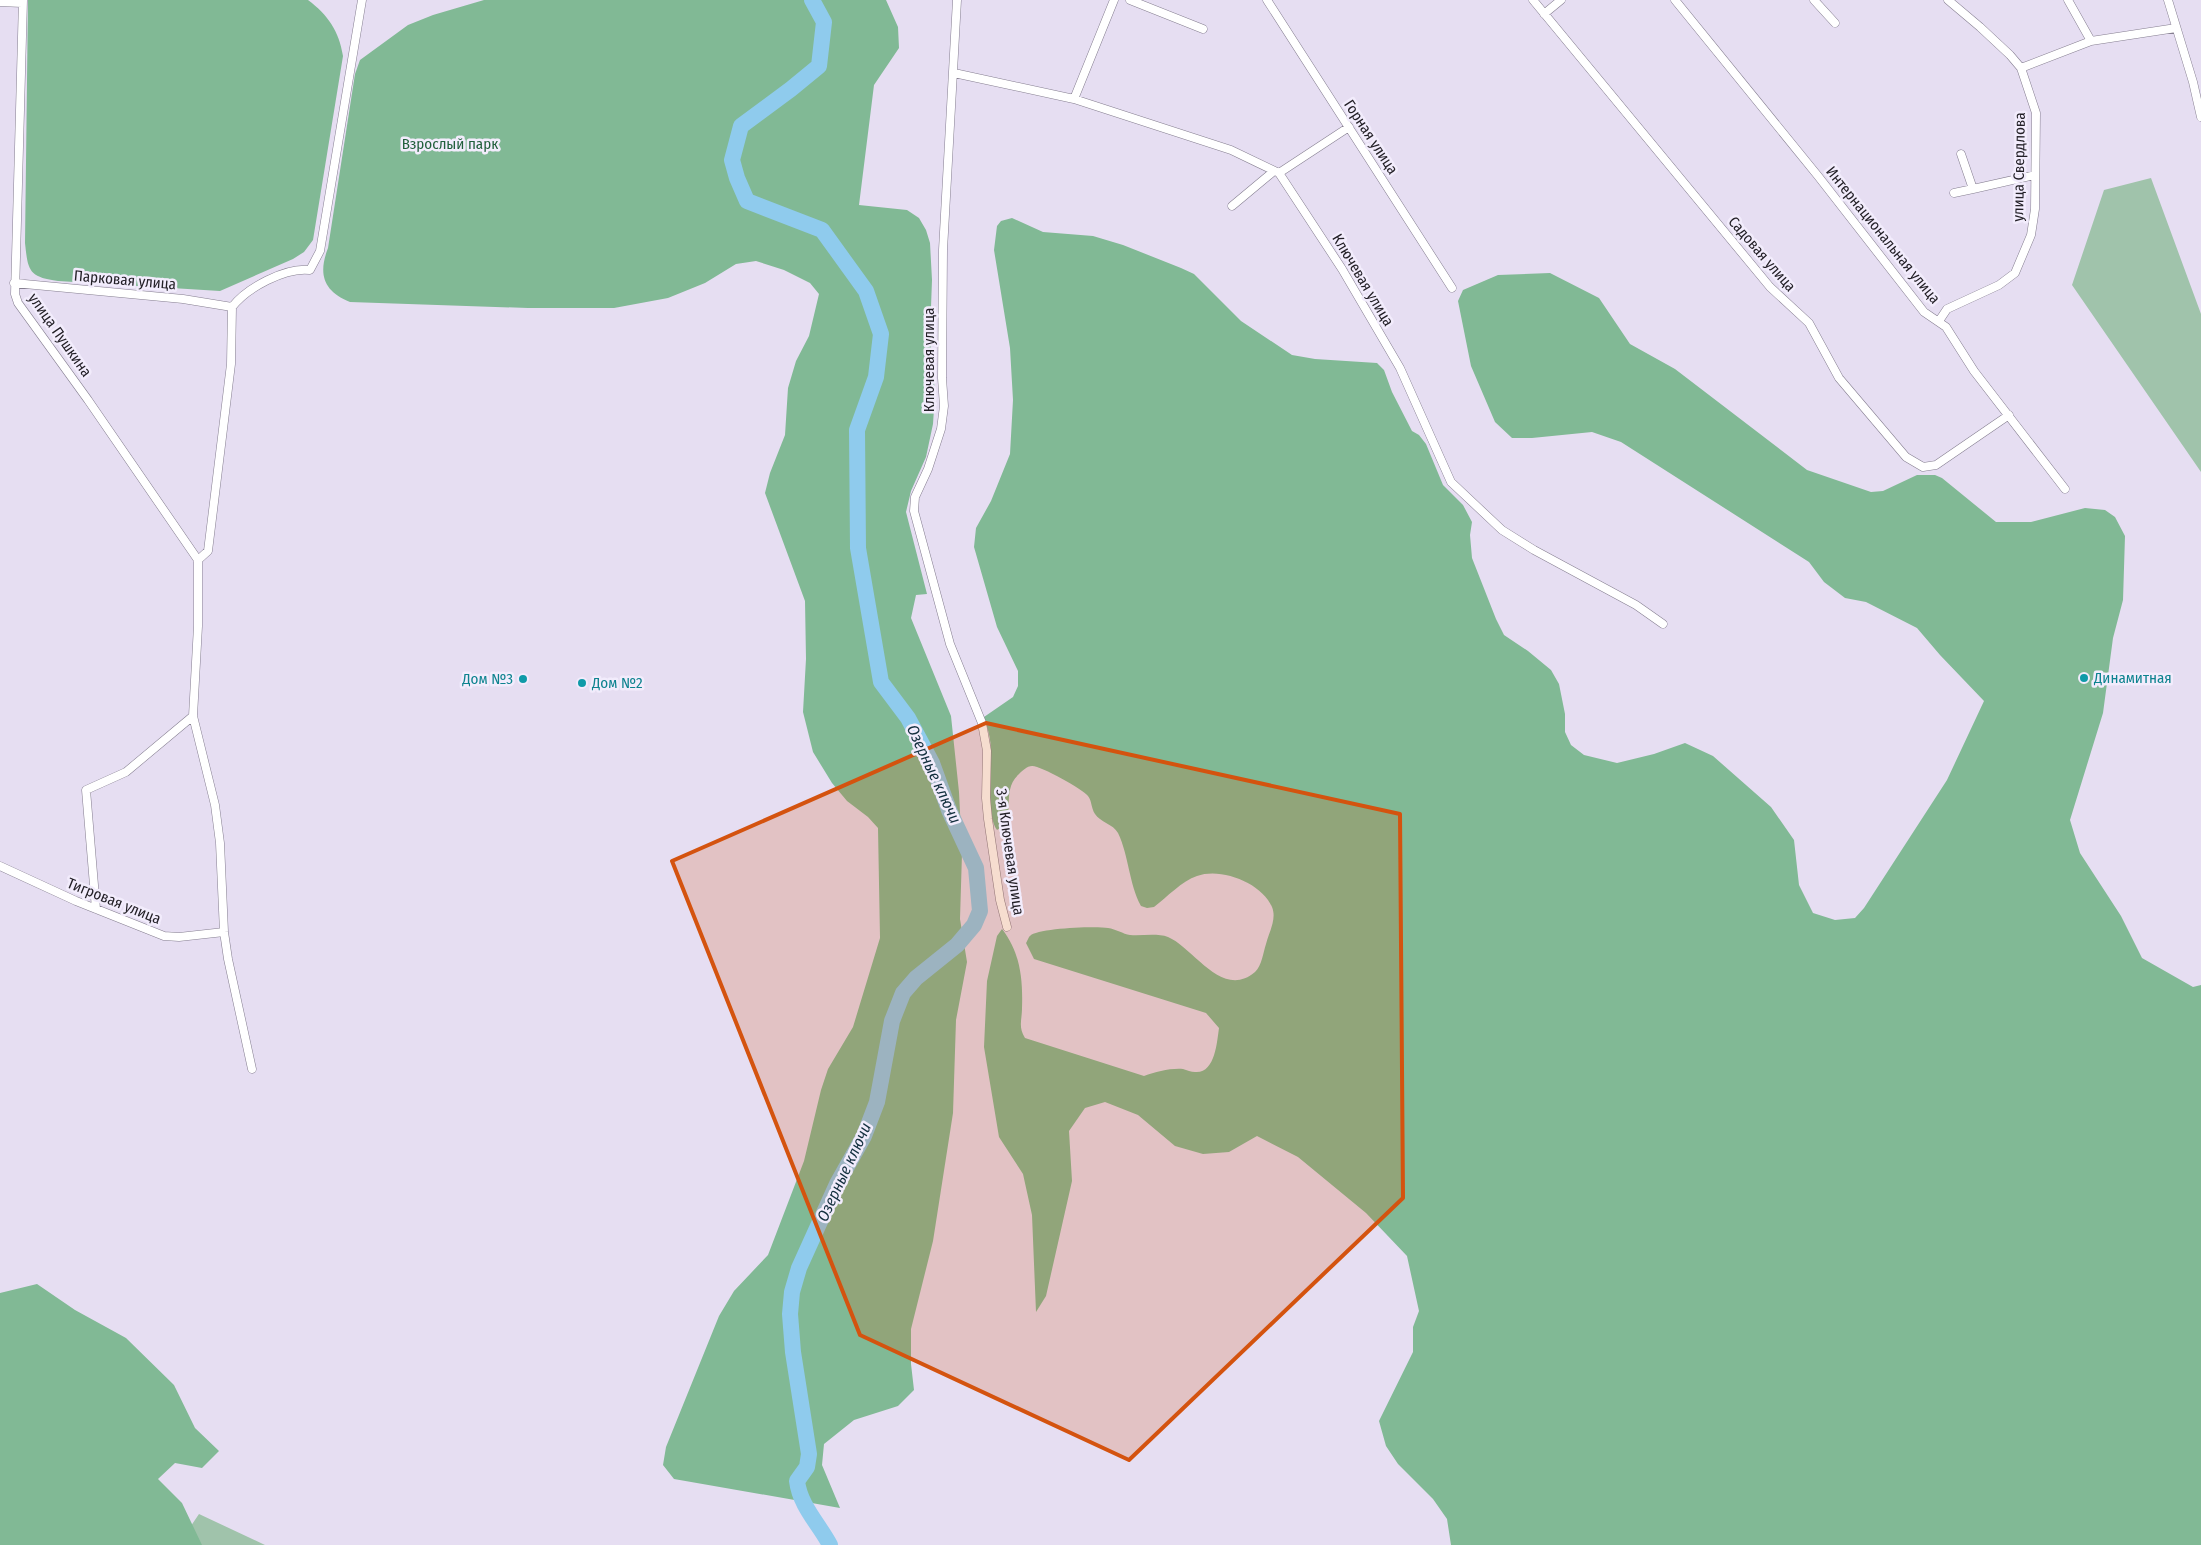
<svg xmlns="http://www.w3.org/2000/svg" width="2201" height="1545" viewBox="0 0 2201 1545" font-family="'Fira Sans Condensed',sans-serif">
<rect width="100%" height="100%" fill="#e6def2"/>
<path fill="#a0c3ab" d="M2151,178L2201,314V472L2072,285L2104,190Z
M199,1514L265,1545H178Z"/>
<path fill="#81b995" d="M28,0H308C328,15 339,31 343,56L313,240L304,252L293,259L220,291L58,281C28,277 28,270 25,243Z
M484,0H886L898,27L899,48L874,85L859,205L907,210L919,218L926,230L930,243L932,280L930,334L935,394L933,424L926,457L911,491L906,512L927,594L916,595L911,618L951,716L959,792L962,853L960,919L967,962L956,1020L953,1113L933,1241L911,1329V1364L914,1390L898,1406L854,1420L824,1444L822,1465L840,1508L674,1479L663,1465L666,1447L719,1316L734,1291L768,1255L804,1161L821,1090L828,1069L853,1027L880,938L878,828L868,817L847,801L832,783L813,752L803,712L806,659L805,601L765,493L770,473L785,435L788,388L796,361L809,336L819,294L810,283L784,270L756,261L736,264L705,283L668,298L614,308H528L350,302C323,291 318,274 328,248L355,74L360,60L408,25L433,15Z
M1012,218L1043,232L1093,236L1123,245L1181,268L1194,274L1241,321L1292,355L1315,359L1377,363L1384,370L1392,392L1412,431L1419,435L1426,444L1443,485L1463,505L1472,522L1470,535L1472,558L1496,619L1504,635L1528,651L1551,670L1559,684L1565,714V732L1571,745L1584,755L1617,763L1654,754L1685,743L1713,756L1771,807L1794,840L1799,885L1813,913L1835,920L1855,918L1864,908L1947,780L1984,701L1940,655L1917,628L1866,602L1845,598L1824,582L1809,562L1621,442L1592,432L1532,438H1512L1495,422L1471,366L1458,301L1463,290L1498,275L1550,273L1599,298L1630,344L1675,369L1807,470L1871,492L1883,491L1917,475H1935L1942,478L1996,522H2031L2085,508L2105,510L2115,517L2125,536L2123,600L2113,638L2103,713L2070,820L2080,853L2121,916L2142,958L2193,987L2201,985V1545H1451L1447,1519L1433,1499L1398,1464L1386,1446L1379,1421L1413,1352V1327L1419,1311L1407,1256L1366,1213L1298,1157L1257,1136L1229,1152L1203,1154L1175,1146L1138,1115L1105,1102L1085,1108L1069,1131L1072,1181L1046,1296L1036,1312L1032,1215L1023,1174L999,1137L984,1047L987,981L997,936L1002,929C1020,952 1023,978 1022,1008C1022,1020 1018,1027 1025,1038L1144,1076C1156,1072 1170,1068 1183,1069C1187,1070 1191,1072 1195,1072C1215,1074 1217,1042 1219,1028L1206,1013L1034,959L1026,943C1027,942 1029,936 1030,936C1037,928 1096,926 1108,928C1116,929 1123,934 1130,935C1142,936 1157,933 1168,937C1194,948 1222,1000 1255,972C1262,965 1263,953 1266,944C1269,932 1277,919 1272,907C1262,883 1221,867 1197,876C1182,881 1167,897 1154,907L1147,908L1141,906C1129,884 1129,856 1118,833C1113,824 1100,822 1095,814C1091,808 1092,801 1088,796C1083,789 1039,765 1032,766C1027,766 1022,771 1019,774C999,792 1019,819 997,830C986,816 992,770 991,752C991,739 988,729 984,717L1013,697L1018,686V671L997,627L974,547L976,528L991,501L1010,454L1013,400L1010,348L994,250L997,226L1001,221Z
M37,1284L75,1310L126,1338L174,1385L195,1428L219,1451L202,1468L175,1463L158,1479L182,1503L202,1545H0V1293Z"/>
<g fill="none" stroke-linecap="round" stroke-linejoin="round">
<path stroke="#8fcbed" stroke-width="16" d="M812,0L824,22L819,66L791,89L741,126L732,160L737,178L747,201L822,230L866,291L881,334L876,377L857,430L858,548L881,682L908,718L932,763L949,810L976,868L980,911L974,925L957,945L916,978L903,993L892,1021L877,1102L864,1136L837,1184L799,1268L792,1292L790,1314L793,1352L809,1454L807,1467L797,1481C800,1506 819,1524 830,1545"/>
<g stroke="#857e90" stroke-width="9">
<path id="street" d="M23,0L15,294L18,303L88,400L198,560
M957,0L943,250L942,378L944,406L941,429L928,469L915,497L914,511L950,644L982,723L987,751L986,798L988,819L1000,900L1007,927
M1130,0L1203,29
M1267,0L1452,288
M1533,0L1770,287L1809,323L1839,378L1906,457L1923,467L1936,465L2009,415
M1675,0L1818,176L1924,312L1946,327L1974,371L2065,489
M1814,0L1835,23
M2068,0L2091,41
M2168,0L2193,82L2201,117
M0,2L22,3
M1544,14L1561,0
M2021,68L2091,41L2176,28
M954,73L1074,99L1231,150L1279,173L1342,269L1400,368L1451,482L1502,530L1534,550L1636,605L1663,624
M1074,99L1114,0
M1961,154L1973,189L2035,175
M1279,173L1349,127
M1954,193L1973,189
M1232,206L1274,171
M14,283L183,299L232,307
M1939,321L1947,309L1999,285L2015,273L2031,235L2035,209L2036,113L2021,68L2010,55L1980,27L1948,0
M0,866L76,901L164,936L179,937L224,932
M96,909L86,790L126,772L193,716
M252,1069L228,959L224,932L220,843L215,805L193,716L198,626V560L208,551L231,364L232,307C247,288 285,267 310,270L320,251L362,0"/>
</g>
<use href="#street" stroke="#fff" stroke-width="8"/>
</g>
<path fill="#d4530f" fill-opacity="0.2" stroke="#d4530f" stroke-width="4" stroke-linejoin="round" d="M986,723L1400,814L1403,1198L1129,1460L860,1335L672,861Z"/>
<g fill="#0f9aa8" stroke="#f2ecfc" stroke-width="2">
<circle cx="2084" cy="678" r="5"/>
<circle cx="523" cy="679" r="5"/>
<circle cx="582" cy="683" r="5"/>
</g>
<g text-anchor="middle" dominant-baseline="central" stroke-width="5" stroke-linejoin="round" paint-order="stroke">
<g font-size="15" fill="#232027" stroke="#f2ecfc">
<text transform="translate(1371 137) rotate(57)">Горная улица</text>
<text transform="translate(2019 167) rotate(-89)">улица Свердлова</text>
<text transform="translate(1883 235) rotate(51)">Интернациональная улица</text>
<text transform="translate(1762 254) rotate(49)">Садовая улица</text>
<text transform="translate(125 280) rotate(5)">Парковая улица</text>
<text transform="translate(1363 280) rotate(59)">Ключевая улица</text>
<text transform="translate(60 335) rotate(55)">улица Пушкина</text>
<text transform="translate(929 360) rotate(-90)">Ключевая улица</text>
<text transform="translate(1010 852) rotate(82)">3-я Ключевая улица</text>
<text transform="translate(114 901) rotate(22)">Тигровая улица</text>
</g>
<g font-size="15" fill="#205f3b" stroke="#f2ecfc">
<text x="450" y="144">Взрослый парк</text>
</g>
<g font-size="15" fill="#0d838f" stroke="#f2ecfc" text-anchor="start">
<text x="2094" y="678">Динамитная</text>
<text x="513" y="679" text-anchor="end">Дом №3</text>
<text x="592" y="683">Дом №2</text>
</g>
<g font-size="16" font-style="italic" fill="#132f3e" stroke="#f2ecfc">
<text transform="translate(934 774) rotate(65)">Озерные ключи</text>
<text transform="translate(844 1172) rotate(-65)">Озерные ключи</text>
</g>
</g>
</svg>
